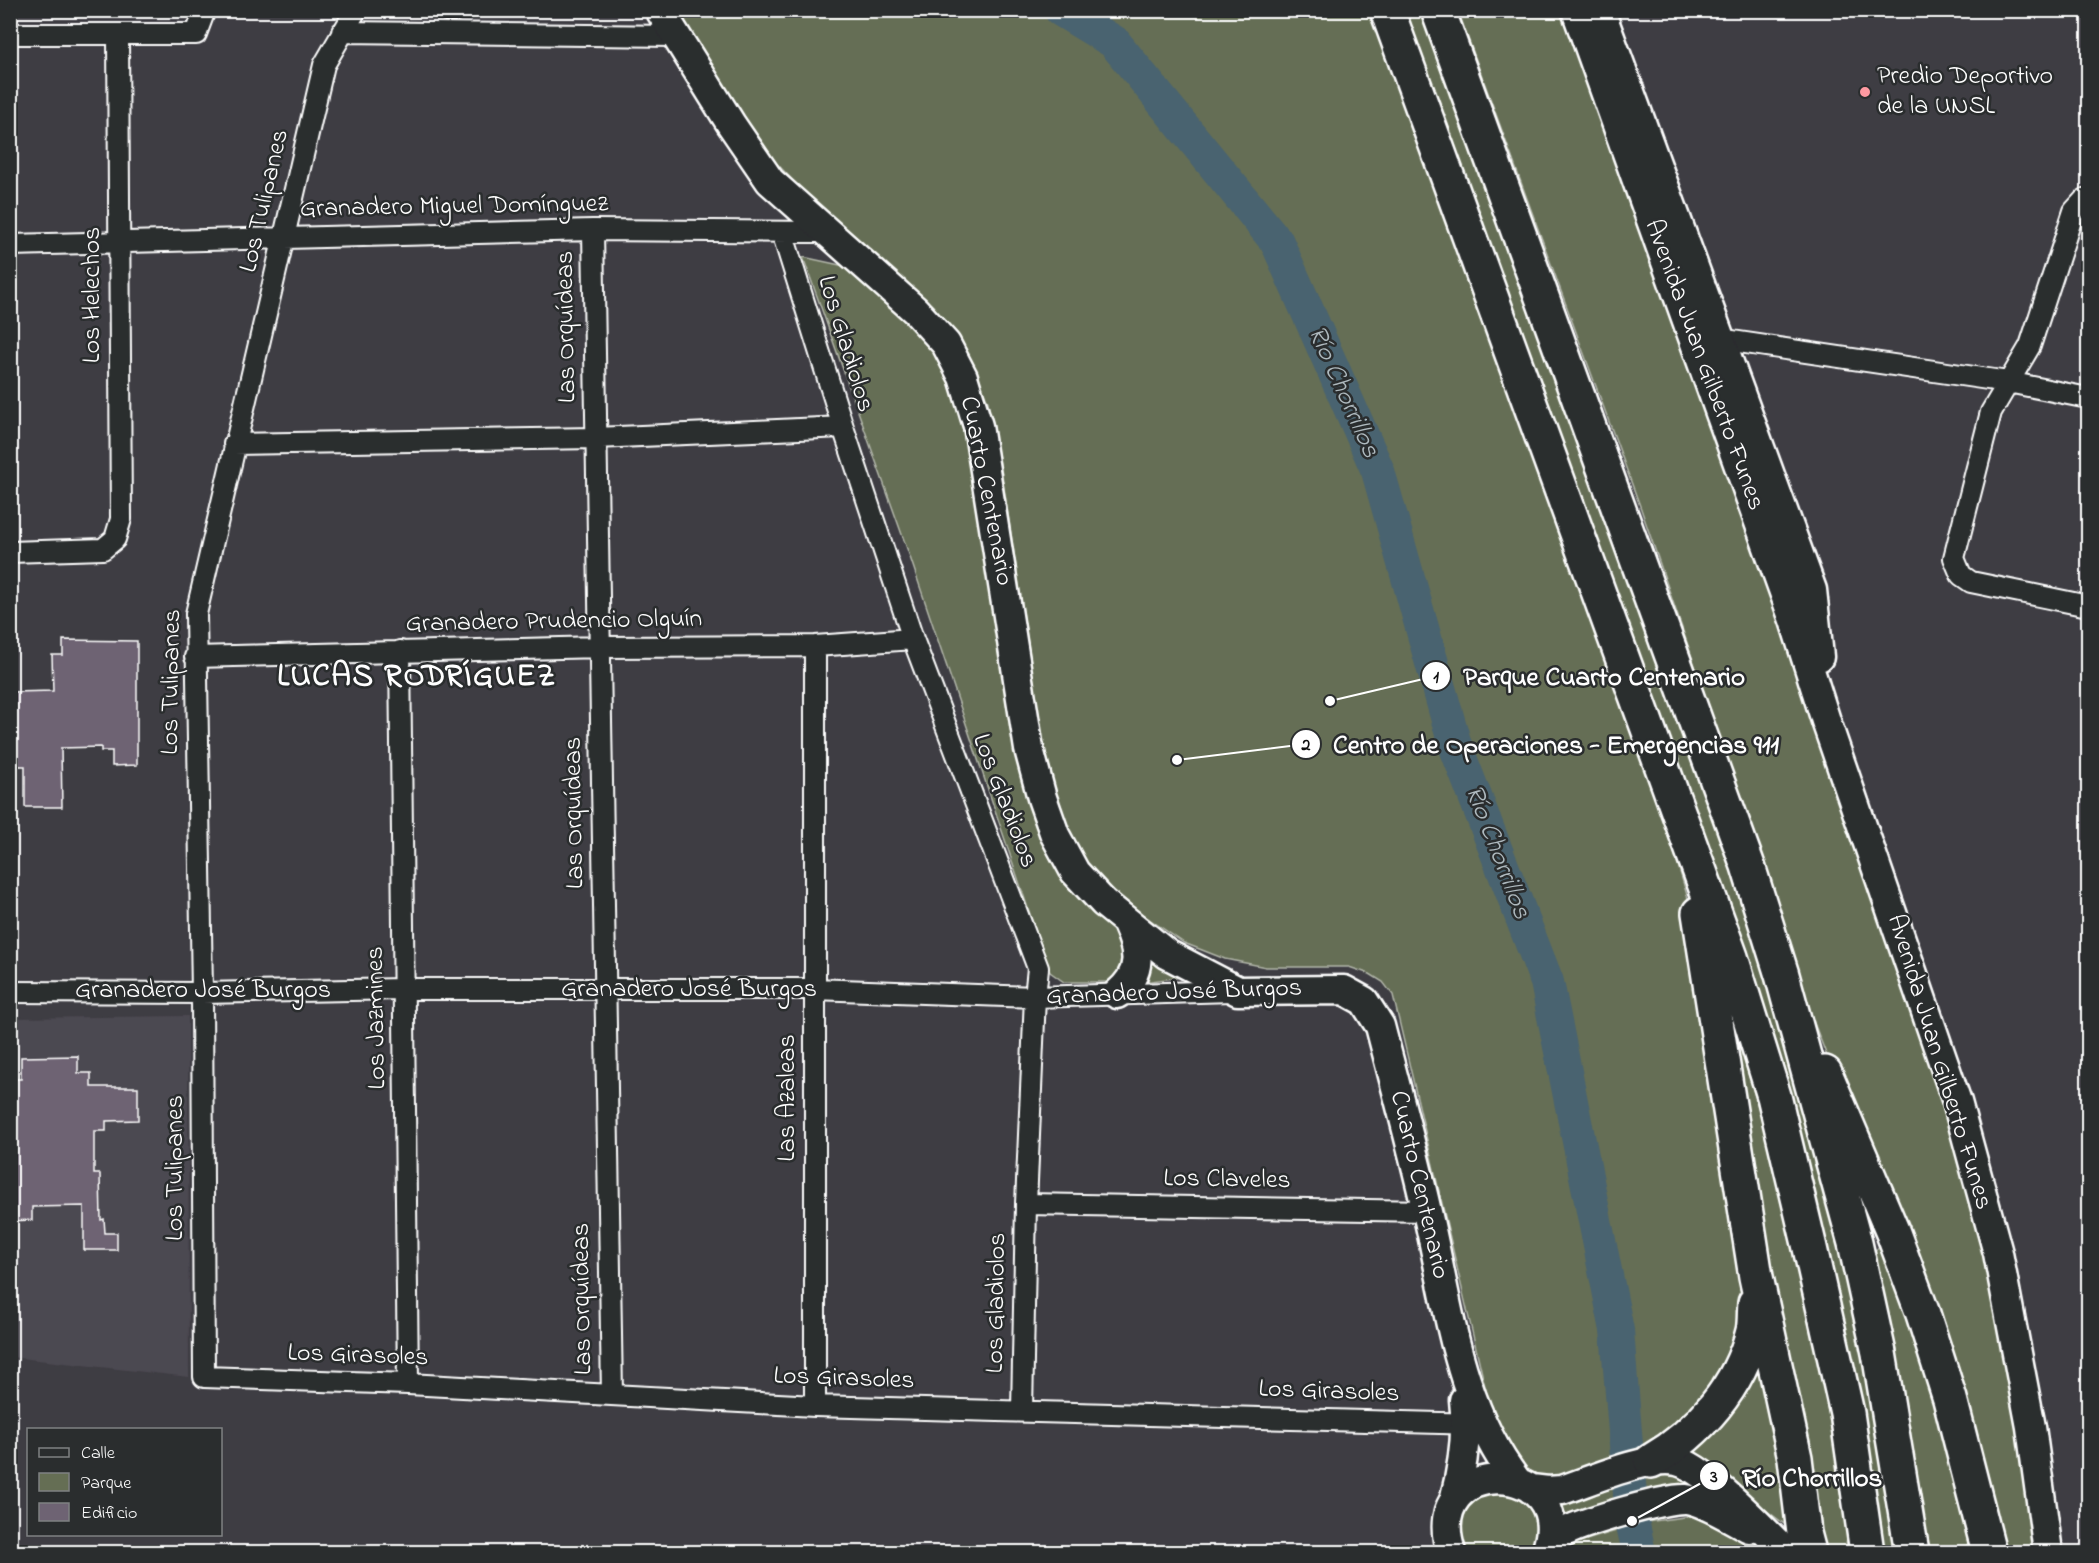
<svg xmlns="http://www.w3.org/2000/svg" width="2099" height="1563" viewBox="0 0 2099 1563" font-family="'Indie Flower',sans-serif">
<rect width="100%" height="100%" fill="#3e3d43"/>
<filter id="ink" filterUnits="userSpaceOnUse"><feTurbulence type="fractalNoise" baseFrequency=".0167" numOctaves="2"/><feDisplacementMap in="SourceGraphic" scale="12" xChannelSelector="R" yChannelSelector="G"/><feConvolveMatrix kernelMatrix="1 2 1 2 8 2 1 2 1" color-interpolation-filters="sRGB"/></filter>
<g filter="url(#ink)">
<path fill="#4c4851" d="M188,1016L189,1377L11,1357L10,1018Z"/>
<path fill="#656e54" stroke="#b2b6aa" stroke-width="1.5" d="M676,11H1373L1602,641L1674,852L1690,905L1747,1301L1719,1384L1662,1444L1561,1480L1538,1477L1526,1468L1507,1449L1491,1412L1393,995L1383,982L1370,974L1349,967H1266L1225,959L1184,943L1142,914L1097,876L1078,850L1061,814L1046,761L1002,475L988,402L971,359L933,306L805,193L760,146Z
M1403,11H1428L1738,869L1853,1284L1901,1552H1880L1851,1374Z
M1458,11H1561L1593,103L1665,291L1951,1111L1991,1278L2039,1552H2001L1843,1097L1812,1018L1791,945L1640,506Z
M803,257L849,267L927,338L958,392L1020,748L1116,927L1131,950L1113,982H1064L1050,972L1046,962L910,557Z
M1142,945L1191,976L1143,982Z
M1728,1010C1785,1180 1822,1357 1848,1535L1845,1550C1833,1557 1824,1546 1818,1536L1776,1303Z
M1882,1248L1920,1346L1974,1552H1930L1909,1431L1872,1250Z
M1761,1342L1769,1373L1787,1526L1708,1467L1678,1454Z
M1669,1472L1701,1485L1560,1522L1552,1502L1644,1474Z
M1489,1489L1525,1500C1536,1518 1541,1533 1530,1552H1468C1460,1537 1458,1511 1472,1499C1477,1495 1484,1492 1489,1489Z
M1692,1516C1720,1523 1742,1536 1767,1552H1568L1576,1543L1646,1522Z"/>
<g fill="none" stroke-linecap="round" stroke-linejoin="round">
<path stroke="#4a636f" stroke-width="34" d="M1061,10L1114,42L1277,242L1378,471L1455,745L1547,982L1617,1330L1632,1521L1639,1552"/>
</g>
<path fill="#6e6373" stroke="#fff" stroke-width="1.5" d="M63,640L137,641V765L112,766V751H101V747L61,748L62,807H25V766H16V747H10V699H13V692L53,691L52,655H63Z
M78,1056V1073H91V1087H138V1120L106,1121V1131H94V1174H100L101,1220L104,1219L105,1233H117V1250H84V1206L32,1207V1220L10,1221V1079H21V1057Z"/>
<g fill="none" stroke-linecap="round" stroke-linejoin="round">
<g stroke="#fff" stroke-width="24">
<path id="street" d="M356,10L324,65L196,614L202,993L204,1377L408,1384L815,1406L1477,1424
M342,32L675,36
M10,34H196L205,10
M2088,198L2084,200L2074,211L2030,346L1991,412L1954,558L1961,575L1971,582L2088,606
M593,230L612,1395
M782,232L843,427L913,639L1038,968L1035,997L1026,1204L1022,1411
M10,245L593,230L827,232
M1712,338L2008,382L2088,398
M234,444L596,438L843,427
M10,552L103,549L115,539L121,519L118,34
M815,646V1406
M400,651L408,1384
M195,657L600,647L815,646L913,639
M10,992L202,993L403,989H814L1035,997L1232,991
M1026,1204L1427,1211"/>
</g>
<g stroke="#fff" stroke-width="33">
<path id="secondary" d="M660,10L731,124L770,181L915,310L946,344L963,377L978,426L1029,749L1042,798L1055,835L1075,872L1104,903L1167,954L1238,991L1344,990L1364,1001L1380,1026C1396,1088 1413,1150 1427,1212C1449,1305 1457,1403 1517,1481
M1576,10L1794,620L1826,721L1957,1102L1998,1253L2031,1427L2048,1552
M1600,10L1812,590L1819,657
M1117,994C1144,972 1139,950 1126,921
M1531,1489L1548,1491L1562,1490C1592,1480 1648,1455 1677,1461C1703,1467 1756,1522 1776,1542
M1454,1501C1463,1467 1468,1435 1464,1400
M1550,1542C1553,1540 1557,1536 1561,1534C1579,1523 1664,1498 1686,1499C1701,1500 1734,1520 1749,1528
M1451,1552C1419,1452 1580,1458 1546,1552"/>
</g>
<g stroke="#fff" stroke-width="38">
<path id="highway" d="M1387,10L1731,957L1774,1096L1810,1248L1847,1413L1867,1552
M1438,10L1748,866L1782,975L1855,1243L1879,1353L1912,1552
M1699,913L1756,1277L1795,1458L1804,1533L1809,1552
M1825,1073L1893,1233L1923,1314L1950,1399L1989,1552
M1651,1461C1699,1433 1740,1386 1753,1331C1755,1322 1754,1312 1755,1303"/>
</g>
<use href="#street" stroke="#2a2d2e" stroke-width="20"/>
<use href="#secondary" stroke="#2a2d2e" stroke-width="28"/>
<use href="#highway" stroke="#2a2d2e" stroke-width="33"/>
</g>
</g>
<circle fill="#ff9aa2" stroke="#2a2d2e" stroke-width="2" cx="1865" cy="92" r="6"/>
<g text-anchor="middle" dominant-baseline="central" stroke-width="5" stroke-linejoin="round" paint-order="stroke">
<g font-size="26" fill="#fff" stroke="#2a2d2e" text-anchor="start">
<text x="1877" y="77">Predio Deportivo<tspan x="1877" dy="30">de la UNSL</tspan></text>
</g>
<g font-size="26" fill="#fff" stroke="#2a2d2e">
<text transform="translate(265 201) rotate(-77)">Los Tulipanes</text>
<text transform="translate(454 207) rotate(-1)">Granadero Miguel Domínguez</text>
<text transform="translate(93 295) rotate(-90)">Los Helechos</text>
<text transform="translate(567 327) rotate(-91)">Las Orquídeas</text>
<text transform="translate(845 344) rotate(73)">Los Gladiolos</text>
<text transform="translate(1704 365) rotate(70)">Avenida Juan Gilberto Funes</text>
<text transform="translate(986 491) rotate(79)">Cuarto Centenario</text>
<text transform="translate(554 622) rotate(-1)">Granadero Prudencio Olguín</text>
<text transform="translate(172 682) rotate(-89)">Los Tulipanes</text>
<text transform="translate(1004 801) rotate(69)">Los Gladiolos</text>
<text transform="translate(575 813) rotate(-91)">Las Orquídeas</text>
<text x="689" y="990">Granadero José Burgos</text>
<text x="203" y="991">Granadero José Burgos</text>
<text transform="translate(1174 993) rotate(-2)">Granadero José Burgos</text>
<text transform="translate(377 1018) rotate(-91)">Los Jazmines</text>
<text transform="translate(1939 1062) rotate(73)">Avenida Juan Gilberto Funes</text>
<text transform="translate(788 1098) rotate(-90)">Las Azaleas</text>
<text transform="translate(176 1168) rotate(-90)">Los Tulipanes</text>
<text transform="translate(1227 1180) rotate(1)">Los Claveles</text>
<text transform="translate(1419 1185) rotate(77)">Cuarto Centenario</text>
<text transform="translate(583 1299) rotate(-91)">Las Orquídeas</text>
<text transform="translate(997 1303) rotate(-89)">Los Gladiolos</text>
<text transform="translate(358 1356) rotate(2)">Los Girasoles</text>
<text transform="translate(844 1379) rotate(2)">Los Girasoles</text>
<text transform="translate(1329 1392) rotate(2)">Los Girasoles</text>
</g>
<g font-size="27" font-style="italic" fill="#aeb9be" stroke="#2a2d2e">
<text transform="translate(1343 392) rotate(66)">Río Chorrillos</text>
<text transform="translate(1497 852) rotate(69)">Río Chorrillos</text>
</g>
<g font-size="32" font-weight="bold" letter-spacing="1.5" fill="#fff" stroke="#2a2d2e">
<text x="417" y="677">LUCAS RODRÍGUEZ</text>
</g>
</g>
<path fill="none" stroke="#fff" stroke-width="2" d="M1330 701L1436 676M1177 760L1306 744M1632 1521L1714 1476"/>
<g fill="#fff" stroke="#2a2d2e" stroke-width="2">
<circle cx="1330" cy="701" r="6"/>
<circle cx="1177" cy="760" r="6"/>
<circle cx="1632" cy="1521" r="6"/>
<circle cx="1436" cy="676" r="15"/>
<circle cx="1306" cy="744" r="15"/>
<circle cx="1714" cy="1476" r="15"/>
</g>
<g font-size="18" text-anchor="middle" font-weight="bold" fill="#111">
<text x="1436" y="682">1</text>
<text x="1306" y="750">2</text>
<text x="1714" y="1482">3</text>
</g>
<g font-size="27" text-anchor="middle" font-weight="bold" fill="#fff" stroke="#2a2d2e" stroke-width="5" stroke-linejoin="round" paint-order="stroke">
<text x="1604" y="685">Parque Cuarto Centenario</text>
<text x="1556" y="753">Centro de Operaciones - Emergencias 911</text>
<text x="1812" y="1486">Río Chorrillos</text>
</g>
<rect width="2099" height="1563" fill="none" stroke="#2a2d2e" stroke-width="36"/>
<rect x="18" y="18" width="2063" height="1527" fill="none" stroke="#fff" stroke-width="2" filter="url(#ink)"/>
<rect x="27" y="1428" width="195" height="108" fill="#2a2d2e" stroke="#7f8182" stroke-width="1.5"/>
<rect x="39" y="1448" width="30" height="9" fill="#2a2d2e" stroke="#7f8182" stroke-width="1.5"/>
<text x="81" y="1458" font-size="18" fill="#ffffff">Calle</text>
<rect x="39" y="1473" width="30" height="18" fill="#656e54" stroke="#7f8182" stroke-width="1.5"/>
<text x="81" y="1488" font-size="18" fill="#ffffff">Parque</text>
<rect x="39" y="1503" width="30" height="18" fill="#6e6373" stroke="#7f8182" stroke-width="1.5"/>
<text x="81" y="1518" font-size="18" fill="#ffffff">Edificio</text>
</svg>
